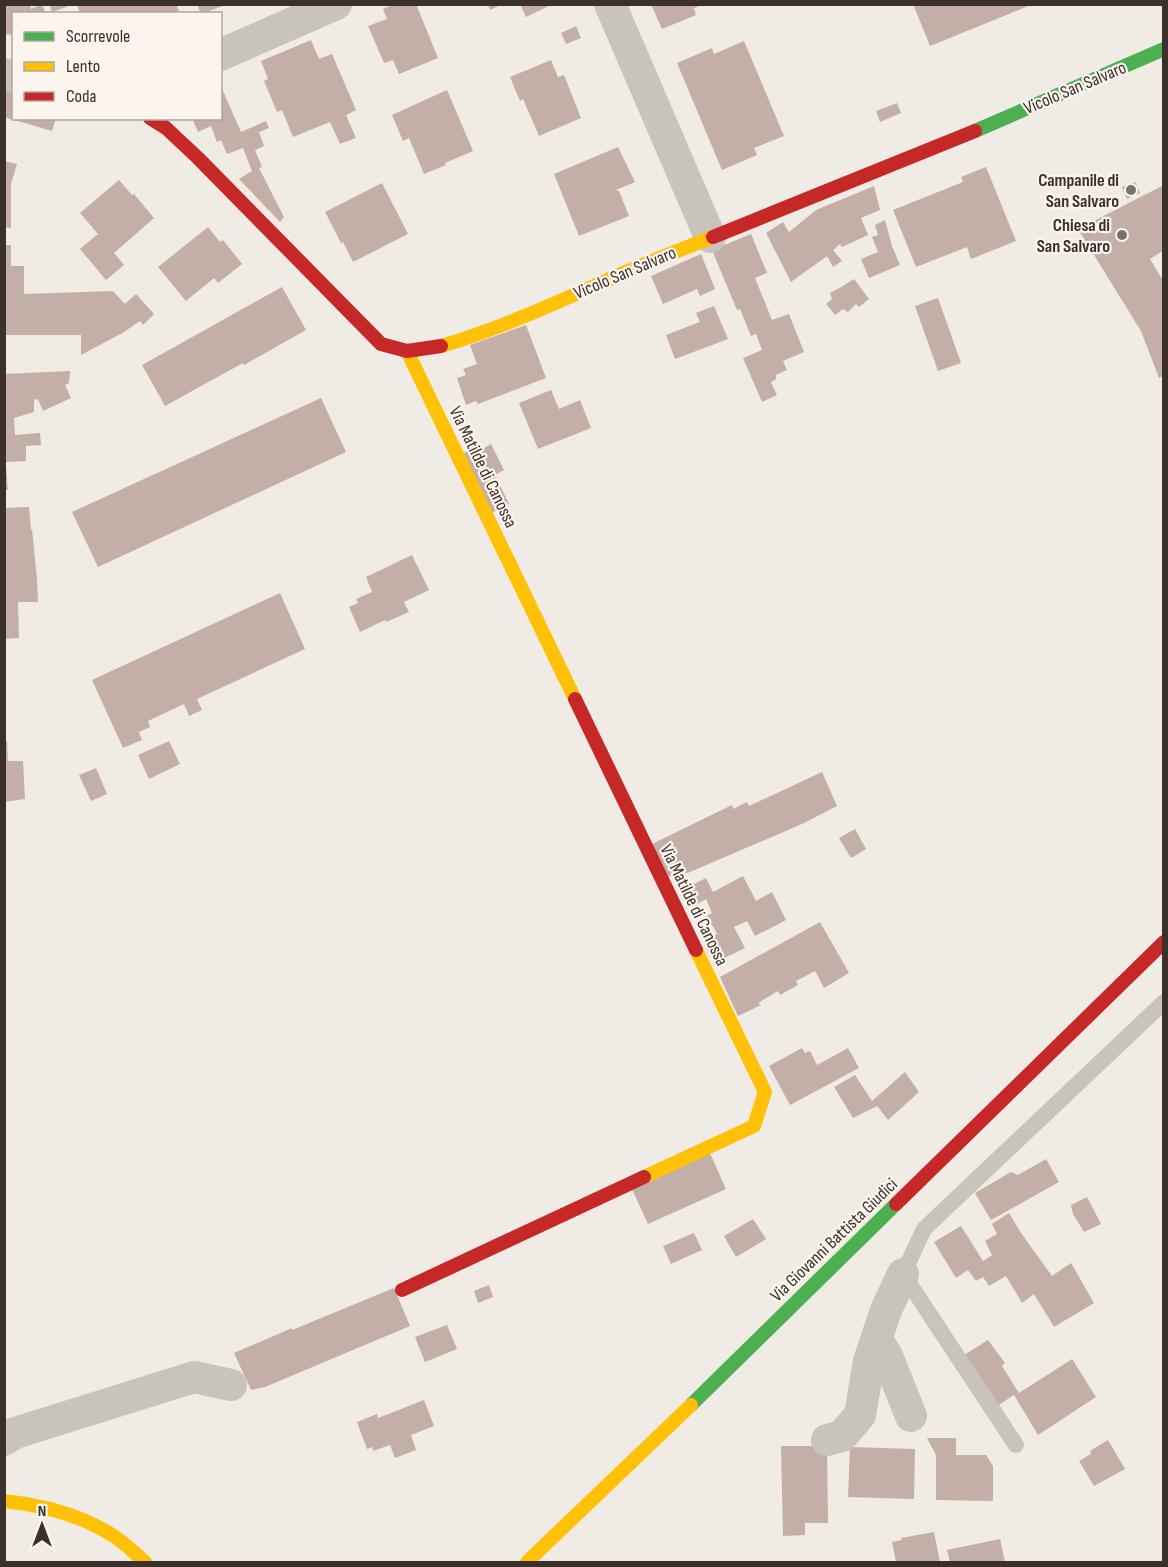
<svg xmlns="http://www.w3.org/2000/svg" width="1168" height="1567" viewBox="0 0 1168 1567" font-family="'Sofia Sans Condensed',sans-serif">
<rect width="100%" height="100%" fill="#f0ebe5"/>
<path fill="#c3afa7" d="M4,4H30L31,9L42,4L46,14H14V35L4,34Z
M49,4H72V5L52,12Z
M77,4H176L180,14H80Z
M197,4H225V5L201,14Z
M394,4H416L438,58L399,74L393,60L384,63L368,26L387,19L383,9Z
M488,4H503L490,10Z
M520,4H553L526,17Z
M651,4H702V5L694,8L696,15L662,29Z
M913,4H1031V5L930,46Z
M576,26L581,38L566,44L561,33Z
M311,40L319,59L332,54L356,110L346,115L356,138L340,144L330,122L293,137L282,110L277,112L264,81L268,79L261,61Z
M744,41L784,136L754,148L757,155L722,170L677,63L712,48L714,54Z
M551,60L558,77L564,75L581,118L539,136L523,99L520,101L510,77Z
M220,84L241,132L266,121L269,128L259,132L264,146L255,150L262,167L259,168L284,217L280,222L239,179L252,171L243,148L227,154L221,140L217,142L211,126L198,132L192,118H220Z
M4,86L14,88V118H56L52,131L4,117Z
M447,90L473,151L445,163L446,165L424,174L409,138L403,141L392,115Z
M897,103L901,113L880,122L876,111Z
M618,147L635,182L616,190L619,191L629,216L579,236L554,174Z
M4,161L17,164L11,184V228L4,227Z
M986,167L1016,241L971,259L967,247L916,267L893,210L963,182L961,177Z
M119,180L132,195L134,194L154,218L114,253L124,265L106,280L80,249L98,234L80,213Z
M1135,182L1140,193L1127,199L1122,187Z
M382,183L408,234L353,262L343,242L341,243L325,212Z
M874,186L880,210L861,218L868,235L842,247L840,244L833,250L842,261L833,267L827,256L791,282L766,233L783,222L789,232L816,210Z
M1162,186L1164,189V250L1150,259L1164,282V375L1159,378L1141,331L1078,229Z
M885,220L892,246L900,265L869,278L861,259L878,252L872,237L878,235L875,225Z
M208,227L220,242L223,240L242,264L218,283L214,278L186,301L158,267Z
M751,234L767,273L755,278L772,320L789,314L804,352L783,361L787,370L776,375V379L771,382L777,395L762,402L743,358L762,350L756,334L751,336L740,309L737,310L712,250Z
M4,245H11V266H24V294L113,291L125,304L136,294L154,314L143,325L140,321L124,332L81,355V335H4Z
M701,254L715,289L700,296L697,289L663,304L651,276Z
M854,279L869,299L859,307L856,304L848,312L843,309L835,315L826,304L832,299L830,293L843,286Z
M282,287L306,330L244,365L243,363L165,406L142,365Z
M938,298L961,363L938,371L915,306Z
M714,306L728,339L675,359L666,335L700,322L696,313Z
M526,325L546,378L478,404L476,401L466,405L457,378L466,375L463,369L477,364L470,345Z
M70,371L69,383L65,385L71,398L43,411L38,399L34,400V412L14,418L15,435L40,433L41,445L26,446V461L6,462L4,374Z
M551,390L559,409L580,400L591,428L538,449L519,403Z
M321,398L346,452L98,567L72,512Z
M491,444L504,470L495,475L509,504L491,513L462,454L480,445L482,449Z
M4,466H6L8,490H4Z
M29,507L31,530L32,529L37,579L38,602H18L19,638L4,639V508Z
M412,555L429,590L404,602L409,612L386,622L385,620L360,632L349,607L358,603L356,599L372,592L366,577Z
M280,593L305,649L197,699L202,710L189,716L184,704L148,721L150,727L139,732L142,740L123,748L92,680Z
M4,741H7L8,761H23L25,799L4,802Z
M169,741L180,764L149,779L138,755Z
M96,768L107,794L91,801L79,775Z
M822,772L837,806L802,824L690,872L667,877L650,845L732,805L733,809L747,802L749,806Z
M855,829L866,849L851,858L839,838Z
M743,876L756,901L772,892L786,920L755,936L747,921L734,927L745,948L714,963L703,941L717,934L714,928L705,917L712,913L706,899L697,904L688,887L706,878L713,892Z
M820,922L849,973L824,988L815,971L796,981L798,985L780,995L778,991L758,1003L761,1005L738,1016L720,977Z
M802,1048L805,1053L810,1051L817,1065L848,1048L859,1068L790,1105L769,1066Z
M905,1072L919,1092L888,1120L877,1106L853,1118L834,1087L855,1075L872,1101Z
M709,1151L726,1189L648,1224L631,1187Z
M1046,1159L1059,1182L991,1220L975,1193L1011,1172L1018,1175Z
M1087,1197L1101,1224L1084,1232L1073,1214L1071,1205Z
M1009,1213L1021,1233L1052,1276L1071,1263L1094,1303L1054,1327L1034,1294L1022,1303L1006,1276L989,1286L983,1277L976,1281L968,1270L956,1278L934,1242L961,1226L983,1261L992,1255L985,1241L997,1234L992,1224Z
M753,1219L766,1239L736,1257L724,1236Z
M694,1233L702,1250L671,1264L663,1246Z
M489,1285L493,1297L478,1303L474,1291Z
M394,1288L410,1326L265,1387L251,1390L234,1353L292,1328V1330Z
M447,1325L457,1349L425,1362L415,1337Z
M988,1340L1005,1363L1002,1366L1019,1393L1072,1359L1096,1397L1038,1435L1014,1395L997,1406L964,1355Z
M424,1400L434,1426L411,1435L416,1450L395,1458L390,1445L373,1451L372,1447L367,1449L357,1422L377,1414L378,1418Z
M927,1438H956V1455H986L993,1466V1501L936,1500V1455Z
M1108,1440L1125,1469L1094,1486L1079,1461L1091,1454L1090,1451Z
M781,1446H827L828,1523H805V1535L783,1536Z
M850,1447L915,1449L914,1499L848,1497Z
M934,1532L940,1562H896L892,1542L902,1540L901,1538Z
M1000,1539L1005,1562H950L947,1550Z"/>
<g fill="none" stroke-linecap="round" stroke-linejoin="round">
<path stroke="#c9c3be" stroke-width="16" d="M1016,1445L903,1274L924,1229L1164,1002"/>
<path stroke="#c9c3be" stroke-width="32" d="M610,4L710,237
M220,55L336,4
M4,74L14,77
M877,1340L887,1356L911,1416
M4,1440L15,1433L194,1377L231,1385
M827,1440L842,1436L860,1415L869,1361L886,1310L903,1274"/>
<path stroke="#4caf50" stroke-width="14" d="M975,131L1164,49
M691,1405L896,1204"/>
<path stroke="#ffc107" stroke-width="14" d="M441,346C506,327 566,298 628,271C656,259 685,248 713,237
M407,351L575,699
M644,1177L754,1126L765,1092L696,950
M4,1501C42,1505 79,1514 112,1535C124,1542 134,1553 145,1562
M527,1562L691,1405"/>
<path stroke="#c62828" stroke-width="14" d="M150,118L166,128L198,158L381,344L407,351L441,346
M713,237L975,131
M575,699L696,950
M896,1204L1164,942
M402,1290L644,1177"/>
</g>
<g fill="#7a716c" stroke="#fbf5ee" stroke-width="2">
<circle cx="1131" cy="190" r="6"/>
<circle cx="1122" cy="235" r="6"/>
</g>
<g text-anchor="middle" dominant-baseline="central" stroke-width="4.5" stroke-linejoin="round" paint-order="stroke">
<g font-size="18" fill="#3b302b" stroke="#fbf5ee">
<text transform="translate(1075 88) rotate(-23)">Vicolo San Salvaro</text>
<text transform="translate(625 273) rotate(-23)">Vicolo San Salvaro</text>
<text transform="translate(483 467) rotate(64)">Via Matilde di Canossa</text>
<text transform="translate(694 905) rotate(64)">Via Matilde di Canossa</text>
<text transform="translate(834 1240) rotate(-44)">Via Giovanni Battista Giudici</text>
</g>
<g font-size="18" font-weight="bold" fill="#3b302b" stroke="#fbf5ee" text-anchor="end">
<text x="1119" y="180">Campanile di<tspan x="1119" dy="21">San Salvaro</tspan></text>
<text x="1110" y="225">Chiesa di<tspan x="1110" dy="21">San Salvaro</tspan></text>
</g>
</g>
<rect width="1168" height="1567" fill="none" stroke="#3b302b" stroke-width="12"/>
<rect x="12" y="12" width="210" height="108" fill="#fbf5ee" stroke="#aea6a0" stroke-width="1.5"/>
<rect x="24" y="32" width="30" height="9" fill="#4caf50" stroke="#aea6a0" stroke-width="1.5"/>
<text x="66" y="42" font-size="18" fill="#3b302b">Scorrevole</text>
<rect x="24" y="62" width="30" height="9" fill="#ffc107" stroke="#aea6a0" stroke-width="1.5"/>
<text x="66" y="72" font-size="18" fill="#3b302b">Lento</text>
<rect x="24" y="92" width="30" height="9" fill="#c62828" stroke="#aea6a0" stroke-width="1.5"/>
<text x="66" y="102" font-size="18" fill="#3b302b">Coda</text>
<g transform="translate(42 1525)" stroke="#fbf5ee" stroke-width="4.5" paint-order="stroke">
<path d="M0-4.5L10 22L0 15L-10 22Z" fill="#3b302b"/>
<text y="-9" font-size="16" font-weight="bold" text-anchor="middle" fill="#3b302b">N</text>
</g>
</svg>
